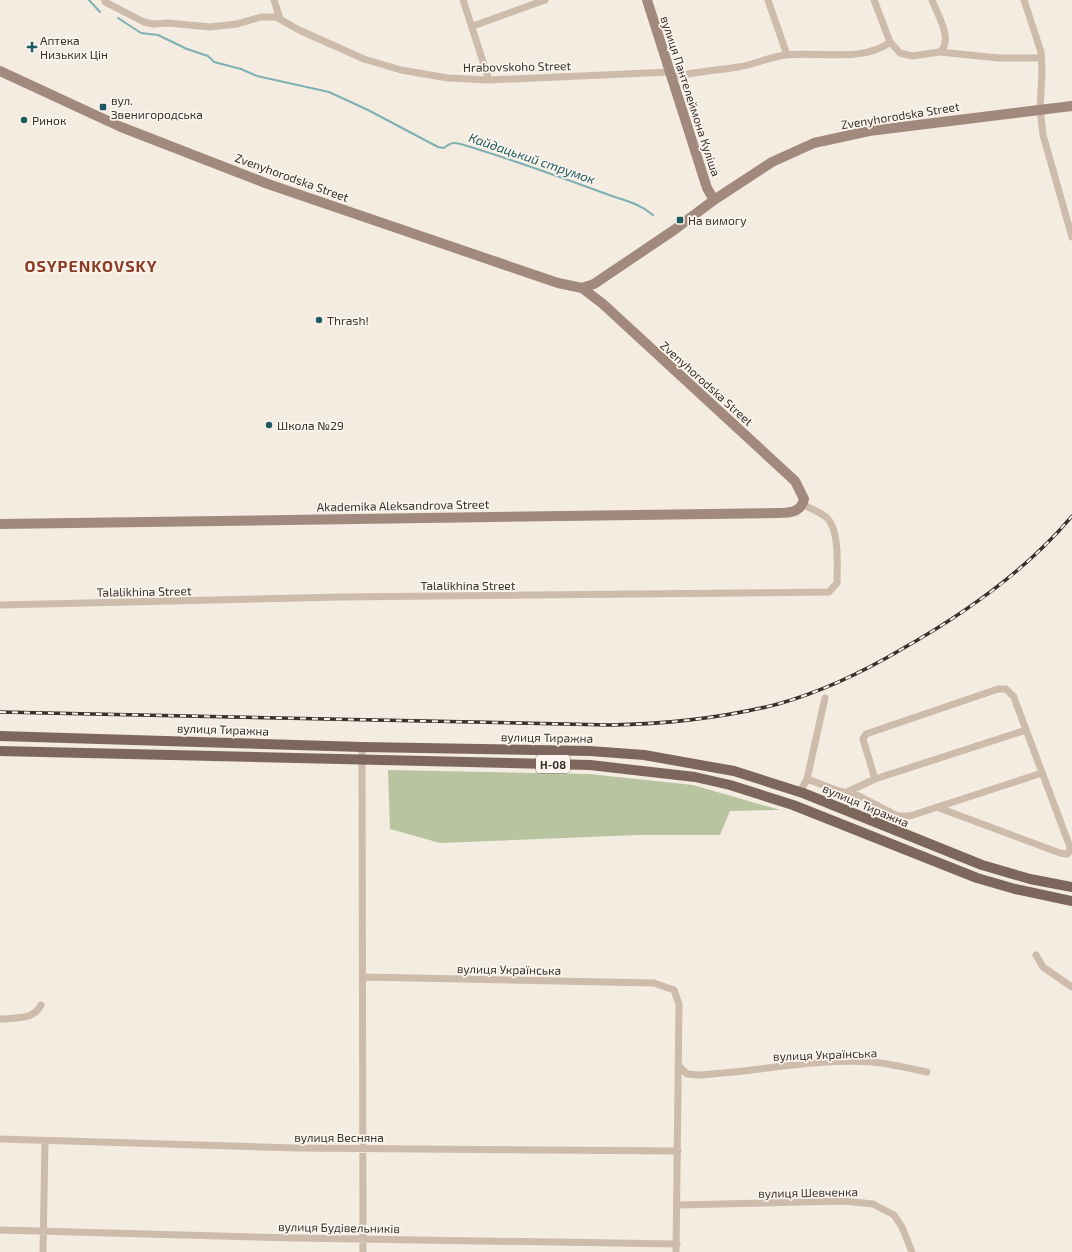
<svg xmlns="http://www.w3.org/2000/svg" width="1072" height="1252" viewBox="0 0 1072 1252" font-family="'Exo 2',sans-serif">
<rect width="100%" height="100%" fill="#f4ebe1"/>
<path fill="#b8c4a0" d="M388,770L589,774L693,785L780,810L730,811L720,835H638L440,843L390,829Z"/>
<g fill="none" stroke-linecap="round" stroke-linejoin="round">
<path stroke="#7fb0b2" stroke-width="2" d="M89,0L100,12
M118,18L141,33L158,35L187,49L208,56L214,62L241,69L257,76L329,92L368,110L438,147L444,148C451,142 455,142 464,145C510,159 555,175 601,192C621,200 636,201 653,215"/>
<path stroke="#cdbbac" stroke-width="7" d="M105,0V2L144,22L153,24L168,23L210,27L237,24L261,17H276L299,30L364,59L401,70L448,78L489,80L670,72
M274,0L280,19
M463,0L489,80
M768,0L787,55
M874,0L890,42
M932,0C937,14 954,40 940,52
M1024,0L1041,52L1042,72L1040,109L1043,135L1072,237
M473,26L545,0
M671,78C694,71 715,71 738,67C754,65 769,57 785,55C816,51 864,63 890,42L900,53L912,56L940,52L999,58H1041
M0,605L342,597L829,592L837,583C837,567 840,530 827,518C821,512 810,509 803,504
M362,747L363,1252
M807,779L839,791L859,796L898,816H910L1042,773
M875,779L863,739L866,734L998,689H1006L1014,697L1016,703L1070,847V851L1067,854L1060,853L939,808
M800,792L807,779L825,698
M845,793L875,779L1026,730
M1036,955L1043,967L1072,987
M363,977L654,983L674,990L679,1004L676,1252
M0,1019C15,1018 34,1020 41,1005
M679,1066L687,1074L698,1075C756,1072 814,1058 872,1062C891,1064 909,1068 927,1072
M0,1139L296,1148L678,1151
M678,1205L843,1201L873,1204L894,1215L902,1227L912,1252
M0,1230L295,1238L677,1244
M43,1252L45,1141"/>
<path stroke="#a18a7d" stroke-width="10" d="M647,0L707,188L714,200
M0,71L121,127L268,184L558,283L582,288L603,304L795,481L804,499C801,512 791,513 778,513L0,524
M582,288L594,284L674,230L714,200L772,162L814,143L869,131L1072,106"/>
<path stroke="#7d675c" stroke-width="10" d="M0,736L362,747L590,751L644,755L734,771L803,793L982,865L1030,879L1072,887
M0,751L590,765L695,777L730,785L793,805L977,878L1015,889L1072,901"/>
<g stroke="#3b302b" stroke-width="3.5">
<path id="rail" d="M0,712L610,725C667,724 723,718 778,704C821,692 863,672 902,649C964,614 1025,572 1072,516"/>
</g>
<use href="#rail" stroke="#fbf5ee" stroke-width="2" stroke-dasharray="6" stroke-linecap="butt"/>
</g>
<g fill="#1f5a5e" stroke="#fbf5ee" stroke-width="1.5">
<path d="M30 41h4v4h4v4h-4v4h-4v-4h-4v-4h4z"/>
<rect x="99" y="103" width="8" height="8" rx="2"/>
<circle cx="24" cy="120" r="4"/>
<rect x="676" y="216" width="8" height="8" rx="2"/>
<circle cx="319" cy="320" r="4"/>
<circle cx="269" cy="425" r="4"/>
</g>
<g text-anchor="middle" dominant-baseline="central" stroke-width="3.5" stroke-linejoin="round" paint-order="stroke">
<rect fill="#fbf5ee" stroke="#756b66" stroke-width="1" x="536" y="755" width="34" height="18" rx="3"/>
<g font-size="11" font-weight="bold" fill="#3b302b">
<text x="553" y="764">Н-08</text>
</g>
<g font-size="12" fill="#3b302b" stroke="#fbf5ee" text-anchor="start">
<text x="40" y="40">Аптека<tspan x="40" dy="14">Низьких Цін</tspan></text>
<text x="111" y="100">вул.<tspan x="111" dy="14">Звенигородська</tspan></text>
<text x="32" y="120">Ринок</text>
<text x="688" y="220">На вимогу</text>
<text x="327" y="320">Thrash!</text>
<text x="277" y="425">Школа №29</text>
</g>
<g font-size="12" fill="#3b302b" stroke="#fbf5ee">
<text transform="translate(517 66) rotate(-1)">Hrabovskoho Street</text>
<text transform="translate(691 96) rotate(72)">вулиця Пантелеймона Куліша</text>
<text transform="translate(900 115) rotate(-9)">Zvenyhorodska Street</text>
<text transform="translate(292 177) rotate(20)">Zvenyhorodska Street</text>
<text transform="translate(707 383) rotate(42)">Zvenyhorodska Street</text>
<text transform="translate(403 505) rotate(-1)">Akademika Aleksandrova Street</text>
<text x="468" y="585">Talalikhina Street</text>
<text transform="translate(144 591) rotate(-1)">Talalikhina Street</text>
<text transform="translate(223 729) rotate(2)">вулиця Тиражна</text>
<text transform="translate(547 737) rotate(1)">вулиця Тиражна</text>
<text transform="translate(866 805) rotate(23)">вулиця Тиражна</text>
<text transform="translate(509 969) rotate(1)">вулиця Українська</text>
<text transform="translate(825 1054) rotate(-2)">вулиця Українська</text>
<text x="339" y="1137">вулиця Весняна</text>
<text transform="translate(808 1192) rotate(-1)">вулиця Шевченка</text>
<text transform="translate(339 1227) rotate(1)">вулиця Будівельників</text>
</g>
<g font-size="13" font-style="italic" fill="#1f5a5e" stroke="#fbf5ee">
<text transform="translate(532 158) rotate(19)">Кайдацький струмок</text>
</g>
<g font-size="16" font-weight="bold" letter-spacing="1" fill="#8c3b22" stroke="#fbf5ee">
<text x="91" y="265">OSYPENKOVSKY</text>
</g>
</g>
</svg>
